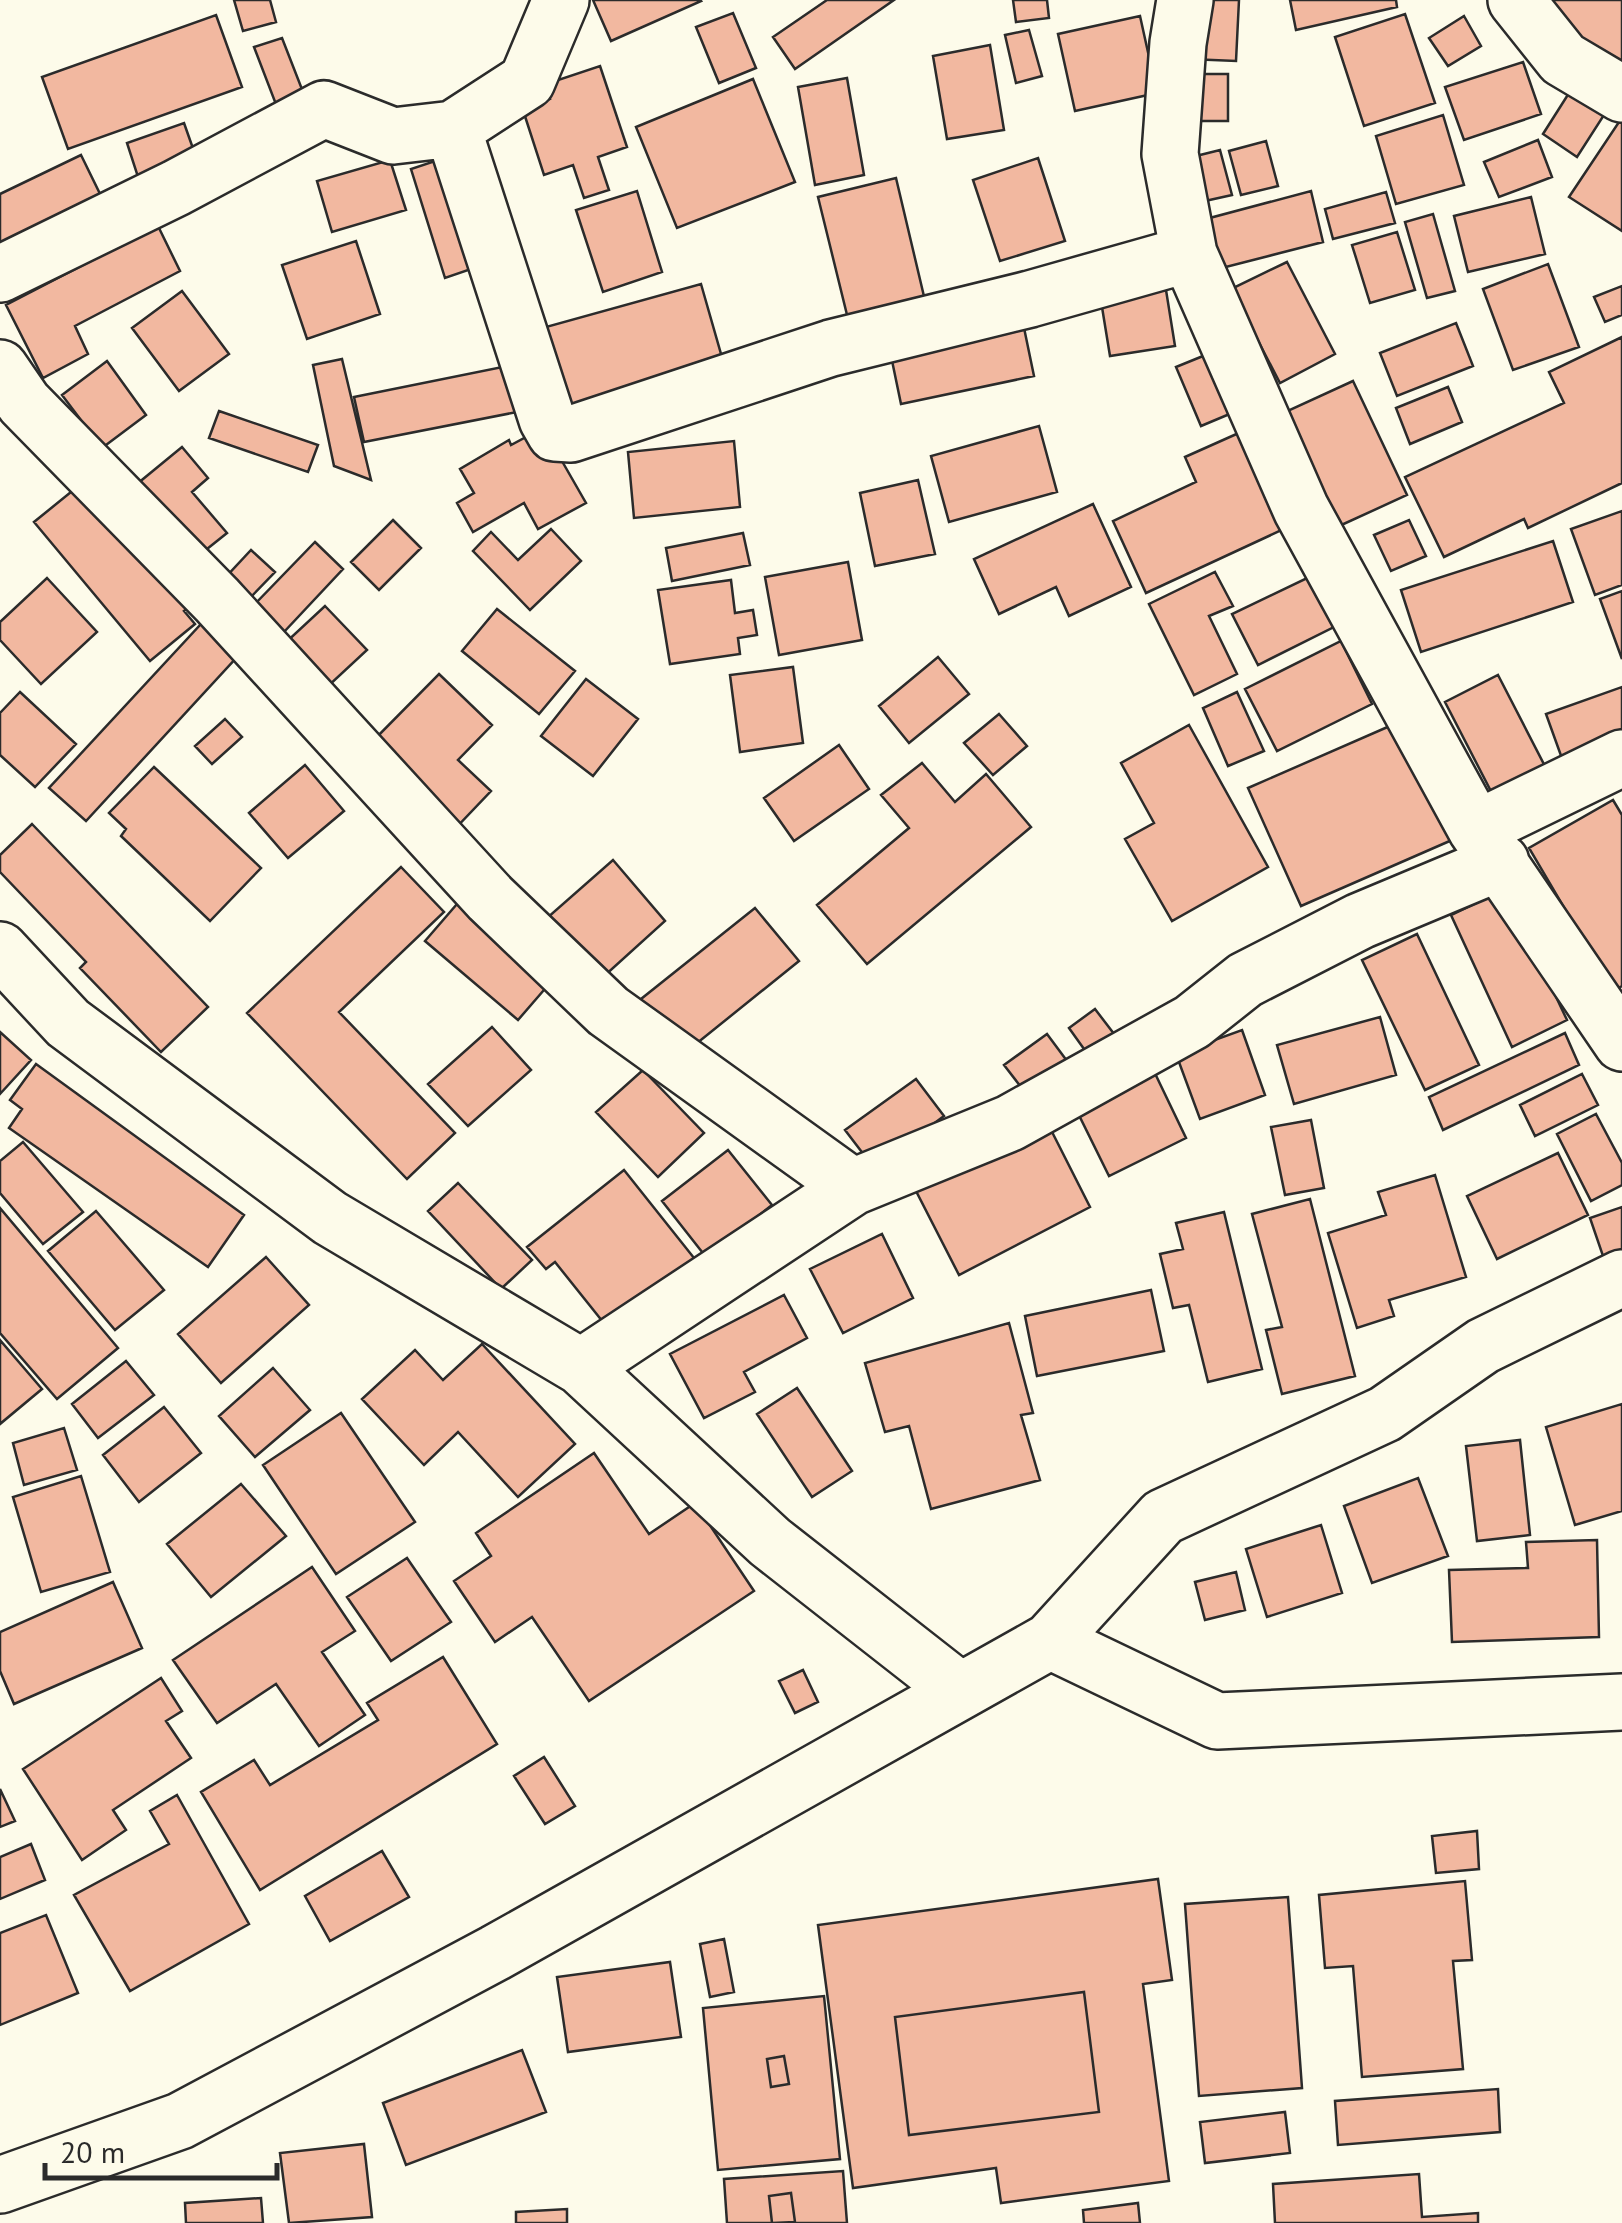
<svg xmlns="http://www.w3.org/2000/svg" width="1622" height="2223" viewBox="0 0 1622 2223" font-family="'PT Sans',sans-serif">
<rect width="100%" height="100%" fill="#fdfbea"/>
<path fill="#f2b8a0" stroke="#2b2b2b" stroke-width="2.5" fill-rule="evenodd" d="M234,0H270L276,22L243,31Z
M593,0H700L701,1L611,41Z
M827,0H894L795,69L773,37Z
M1013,0H1047L1049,18L1016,22Z
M1192,0H1239L1236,61L1189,59Z
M1290,0H1396L1397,7L1296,30Z
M1531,0H1622V80Z
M733,13L756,68L719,83L696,27Z
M1405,14L1435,103L1364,126L1335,37Z
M216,15L242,87L68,149L42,77Z
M1140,16L1157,93L1075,111L1058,34Z
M1464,16L1481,46L1448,66L1429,38Z
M1029,30L1042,76L1016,83L1005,35Z
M282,38L305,97L277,107L254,47Z
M990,45L1004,130L947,139L933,56Z
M1523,62L1541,114L1464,140L1445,87Z
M600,66L627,147L598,157L609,190L584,198L573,165L544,175L522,107L550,99L546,84Z
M1191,74H1228V121H1190Z
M847,78L864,175L815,185L798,87Z
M753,79L795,182L677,228L636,127Z
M1569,93L1604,115L1577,157L1543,134Z
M1443,115L1464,185L1396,204L1376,136Z
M1621,119H1622V231L1569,197Z
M184,123L196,157L138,177L127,143Z
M1538,140L1552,177L1499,197L1484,162Z
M1266,141L1278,186L1241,195L1229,151Z
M1220,150L1232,195L1196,203L1184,159Z
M81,155L102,198L0,246V194Z
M444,158L477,267L445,278L411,169Z
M1038,158L1065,241L1000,261L973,180Z
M390,160L406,210L332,232L317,181Z
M896,178L927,309L850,327L818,197Z
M637,191L662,272L603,292L576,210Z
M1311,191L1323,242L1218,269L1206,219Z
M1386,192L1395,223L1333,239L1325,209Z
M1531,197L1545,254L1468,272L1454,216Z
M1433,214L1455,291L1427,298L1405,222Z
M158,226L180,271L75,326L88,354L43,378L6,305Z
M1397,232L1415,290L1370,303L1352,245Z
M356,241L380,314L307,339L282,265Z
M1287,262L1335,354L1280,383L1231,289Z
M1548,264L1579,347L1513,370L1483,289Z
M701,284L725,368L558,414L535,330Z
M1622,286V315L1605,322L1594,297Z
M1166,290L1175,346L1110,356L1101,301Z
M182,291L229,354L179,391L132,328Z
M1023,323L1034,376L901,404L890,351Z
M1456,323L1473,366L1397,396L1380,353Z
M1622,337V483L1528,528L1524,519L1444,557L1405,477L1564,403L1549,372Z
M1208,354L1232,413L1201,426L1176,367Z
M342,359L371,480L334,466L313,365Z
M107,361L146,415L102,448L62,395Z
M512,365L522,411L364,442L354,397Z
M1353,381L1407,495L1337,527L1283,413Z
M1448,387L1462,422L1410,444L1396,408Z
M219,411L318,445L308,472L209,438Z
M1039,426L1057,492L949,522L931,456Z
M543,428L586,503L538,529L524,503L473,532L457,503L474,493L460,469L509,440L511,445Z
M1241,432L1286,528L1146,593L1113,521L1196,482L1185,457Z
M734,441L740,507L634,518L628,452Z
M182,447L208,478L192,492L227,533L197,557L137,484Z
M87,479L192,605L184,611L195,624L150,661L34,522Z
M918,480L935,554L875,566L860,493Z
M1093,504L1131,587L1069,616L1056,587L999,614L974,559Z
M1622,511V585L1595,595L1571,529Z
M393,520L421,548L379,590L351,562Z
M1409,520L1426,556L1391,571L1374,535Z
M551,529L581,561L530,610L473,551L491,532L518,560Z
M743,533L750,565L672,581L666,548Z
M1553,541L1573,602L1421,652L1401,590Z
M315,542L343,569L283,633L254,605Z
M251,550L275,572L248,600L224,579Z
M848,562L862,640L779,655L765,577Z
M1326,569L1350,619L1258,665L1232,614Z
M1215,572L1233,606L1209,616L1237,674L1194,695L1149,604Z
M47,578L97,632L41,684L0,640V622Z
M731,580L735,613L753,610L757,635L738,638L740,654L670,664L658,590Z
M1622,591V659L1600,599Z
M325,606L367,650L325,689L283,645Z
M497,609L575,671L539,714L462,651Z
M201,624L237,657L86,821L49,788Z
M1341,641L1372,704L1277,751L1245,689Z
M938,657L969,694L909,743L879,706Z
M793,667L803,743L740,752L730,675Z
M439,674L492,725L458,760L491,791L450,834L362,752Z
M1498,675L1549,774L1496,801L1445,702Z
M586,679L638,719L593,776L541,736Z
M1622,687V743L1564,764L1546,714Z
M20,692L76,744L35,787L0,755V713Z
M1237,692L1264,751L1228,766L1203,708Z
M999,714L1027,746L993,775L964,743Z
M225,719L242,737L212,764L195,746Z
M1399,722L1452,840L1301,906L1248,788Z
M1189,725L1268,867L1172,921L1125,839L1154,823L1121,763Z
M839,745L869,789L794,841L764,798Z
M922,763L955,802L986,774L1031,827L867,964L817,905L909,828L881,795Z
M305,765L344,811L288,858L249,813Z
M154,767L261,868L210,921L121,836L126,829L109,813Z
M1613,800L1622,815V986L1613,991L1529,848Z
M32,824L208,1007L161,1052L80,968L86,962L0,872V855Z
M613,860L665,921L602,978L547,918Z
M401,867L444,912L339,1012L455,1133L407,1179L247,1013Z
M1505,889L1567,1020L1512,1047L1451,915Z
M457,904L550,983L518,1020L425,941Z
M755,908L799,961L681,1056L636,1003Z
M1417,934L1479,1065L1425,1090L1362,960Z
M1095,1009L1121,1043L1094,1063L1069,1028Z
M1380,1017L1396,1075L1294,1104L1277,1045Z
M492,1027L531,1070L468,1126L428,1084Z
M1242,1030L1265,1095L1200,1119L1176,1054Z
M0,1032L31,1060L0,1094Z
M1565,1033L1579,1065L1443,1130L1429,1097Z
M1047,1034L1073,1069L1031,1100L1004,1065Z
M1150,1063L1186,1138L1109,1176L1072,1101Z
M36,1064L244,1215L208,1267L9,1128L22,1109L10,1100Z
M643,1070L704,1133L658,1177L596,1112Z
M1582,1074L1598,1105L1535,1136L1520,1105Z
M916,1079L944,1116L874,1168L845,1130Z
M1596,1114L1622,1163V1185L1591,1201L1557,1134Z
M1311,1120L1324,1188L1285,1195L1271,1127Z
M1047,1122L1090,1207L959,1275L915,1189Z
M23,1142L83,1212L43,1244L0,1193V1161Z
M728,1150L772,1205L706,1257L662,1201Z
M1558,1153L1588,1215L1497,1259L1467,1196Z
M624,1170L698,1263L611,1332L555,1262L546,1269L527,1247Z
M1435,1175L1466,1277L1389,1300L1394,1316L1357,1328L1328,1233L1386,1215L1378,1192Z
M458,1183L532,1260L501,1289L428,1211Z
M1310,1199L1355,1376L1282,1394L1266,1330L1282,1327L1252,1214Z
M1622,1207V1250L1603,1256L1590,1218Z
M0,1208L118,1348L57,1399L0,1333Z
M96,1211L164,1290L115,1330L48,1251Z
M1224,1212L1262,1369L1208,1382L1189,1305L1173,1308L1160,1254L1183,1249L1176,1223Z
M882,1234L913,1298L843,1333L810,1269Z
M266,1257L309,1305L221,1383L178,1334Z
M1151,1290L1164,1351L1037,1376L1025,1316Z
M784,1295L807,1338L744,1372L755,1392L704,1418L670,1354Z
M1009,1323L1033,1413L1021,1415L1040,1480L931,1509L909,1426L885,1432L865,1363Z
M0,1340L42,1389L0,1424Z
M482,1344L575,1444L518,1497L458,1432L424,1465L362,1399L415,1350L443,1380Z
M126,1361L154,1395L98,1438L72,1404Z
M273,1368L310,1410L255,1457L219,1416Z
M797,1388L852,1471L812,1497L757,1414Z
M1622,1404V1511L1575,1525L1546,1427Z
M164,1407L201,1453L139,1502L103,1455Z
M341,1413L415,1522L336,1574L263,1465Z
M64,1428L77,1470L24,1485L13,1443Z
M1520,1440L1530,1535L1477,1541L1466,1446Z
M594,1453L649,1534L695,1503L754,1591L589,1701L532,1617L495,1642L454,1581L491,1556L476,1533Z
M81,1476L110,1572L41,1592L13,1497Z
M1418,1478L1448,1556L1372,1583L1344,1506Z
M241,1484L286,1536L211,1597L167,1544Z
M1321,1525L1342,1593L1267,1617L1246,1549Z
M1597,1540L1599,1637L1452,1642L1449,1570L1528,1568L1526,1542Z
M407,1558L451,1622L391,1661L347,1597Z
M312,1567L355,1631L322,1652L365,1715L319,1746L276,1684L217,1723L173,1660Z
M1236,1572L1245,1610L1205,1620L1195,1582Z
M113,1582L142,1648L14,1704L0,1671V1632Z
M443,1657L497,1744L260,1890L201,1792L254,1760L270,1785L378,1720L367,1703Z
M803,1670L818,1702L795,1713L779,1681Z
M161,1678L182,1711L166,1721L191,1758L113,1810L126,1830L82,1860L23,1769Z
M544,1757L575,1806L545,1824L514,1776Z
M0,1789L15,1821L0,1827Z
M177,1795L249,1924L130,1991L74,1895L169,1844L150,1811Z
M1477,1831L1479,1869L1436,1873L1432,1836Z
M31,1844L45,1880L0,1899V1857Z
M382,1851L409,1897L330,1941L305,1896Z
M1158,1879L1172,1980L1143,1984L1169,2181L1001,2203L996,2168L853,2188L818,1925ZM1084,1992L1099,2112L909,2135L895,2017Z
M1465,1881L1472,1960L1453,1961L1463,2069L1362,2077L1353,1966L1325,1968L1319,1895Z
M1288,1897L1302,2088L1199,2096L1185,1904Z
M46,1915L78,1993L0,2025V1933Z
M724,1939L734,1992L710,1997L700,1944Z
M670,1962L681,2037L568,2052L557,1977Z
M1084,1992L1099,2112L909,2135L895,2017Z
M824,1996L840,2159L718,2170L703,2008ZM784,2056L789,2084L771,2087L767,2059Z
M522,2050L546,2112L406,2165L383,2103Z
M784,2056L789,2084L771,2087L767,2059Z
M1498,2089L1500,2132L1338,2145L1335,2101Z
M1285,2112L1290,2153L1205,2163L1200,2122Z
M364,2144L372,2217L289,2223L280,2153Z
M843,2171L847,2223H788L795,2222L791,2193L769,2196L772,2223H727L724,2179Z
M1419,2174L1422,2217L1478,2213V2223H1275L1273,2184Z
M791,2193L795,2222L772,2223L769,2196Z
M261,2198L263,2223H186L185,2203Z
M1138,2203L1140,2223H1084L1083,2210Z
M567,2209V2223H516V2212Z"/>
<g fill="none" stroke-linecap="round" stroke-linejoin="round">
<g stroke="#2b2b2b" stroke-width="60">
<path id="minor" d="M1185,0L1178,43L1170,154L1189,254L1301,509L1476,829L1622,1043
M1516,0L1563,59L1622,94
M453,129L527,81L561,0
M0,274L176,188L324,109L393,136L453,129L547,419L555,433L571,434L831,348L1030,299L1189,254
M0,368L24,403L217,600L490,898L608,1011L853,1187
M1476,829L1622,758
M0,950L68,1023L330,1218L581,1367L770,1542L959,1690
M581,1367L853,1187L1010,1123L1192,1022L1245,980L1360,921L1501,862
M1050,1641L1217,1721L1622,1702
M0,2185L180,2121L495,1953L1050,1641L1163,1517L1385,1414L1483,1346L1622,1278"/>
</g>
<use href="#minor" stroke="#fdfbea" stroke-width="55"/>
</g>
<path d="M45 2163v15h232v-15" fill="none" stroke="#2b2b2b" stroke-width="5"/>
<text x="60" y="2163" font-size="30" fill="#2b2b2b" stroke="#fdfbea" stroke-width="8" paint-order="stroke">20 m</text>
</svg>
